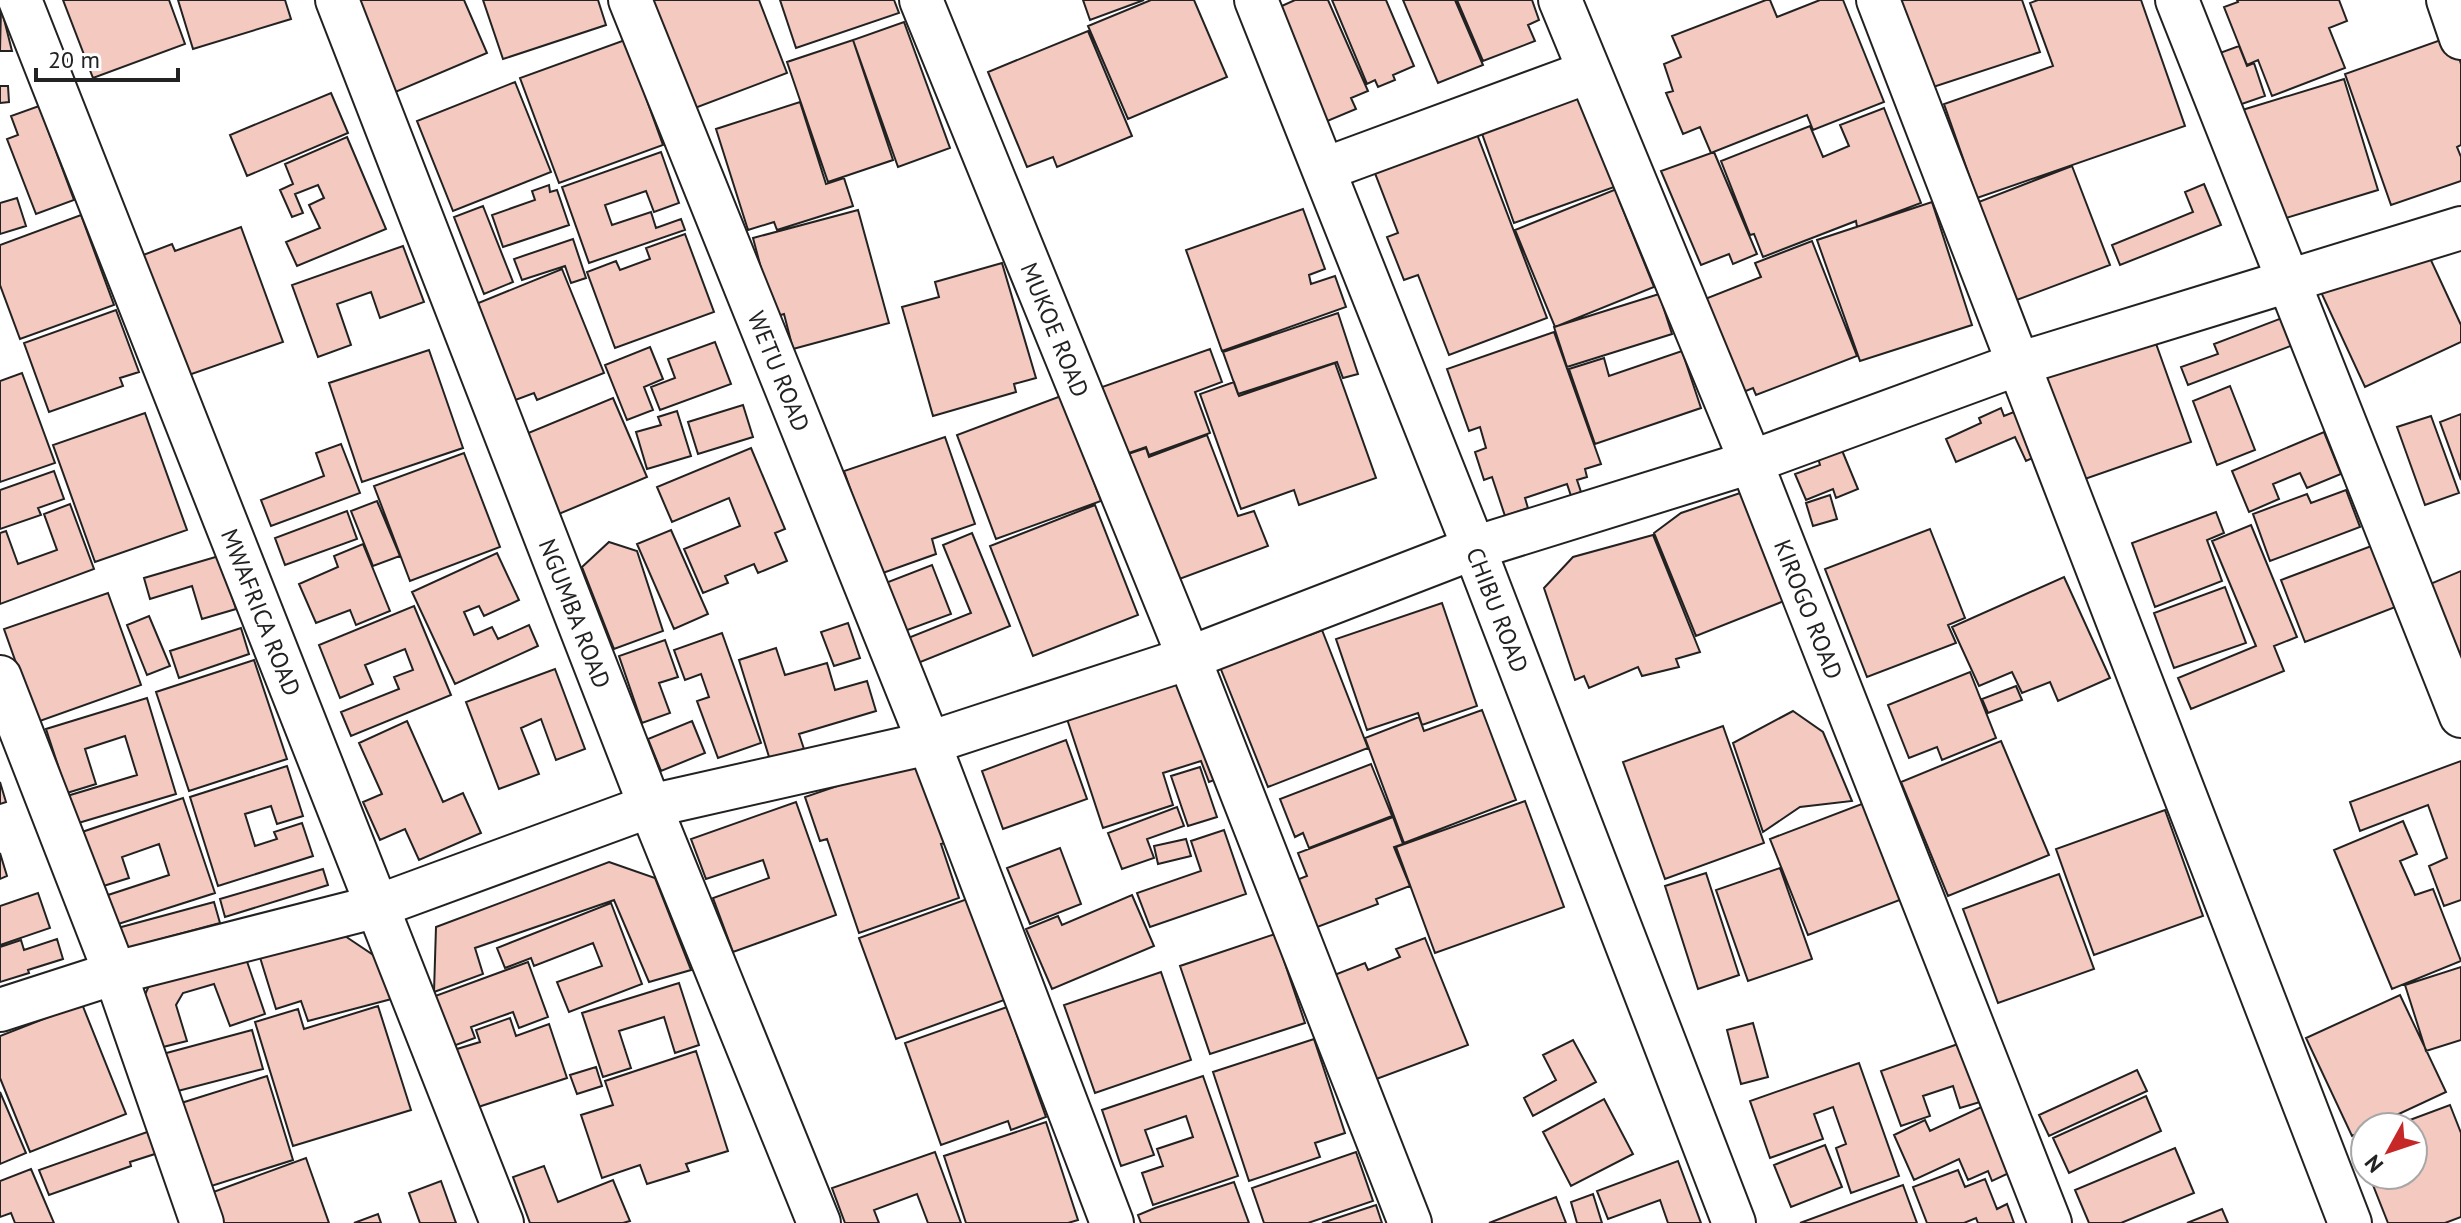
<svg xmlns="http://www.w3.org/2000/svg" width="2461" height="1223" viewBox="0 0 2461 1223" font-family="'PT Sans',sans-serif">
<rect width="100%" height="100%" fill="#fff"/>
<path fill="#f3c9c0" stroke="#222" stroke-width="2" d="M63,0H169L185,44L93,78Z
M178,0H285L291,19L193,49Z
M354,0H464L487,53L393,93Z
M483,0H598L606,25L503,59Z
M653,0H759L787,73L695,108Z
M780,0H894L899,13L796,48Z
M1083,0H1144L1090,20Z
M1151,0H1194L1227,77L1128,119L1088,26Z
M1295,0H1328L1368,91L1351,98L1356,109L1325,122L1275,9Z
M1332,0H1386L1414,66L1393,75L1395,80L1378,87L1375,80L1367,84Z
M1403,0H1455L1483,65L1438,83Z
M1457,0H1532L1539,20L1528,25L1535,41L1483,61Z
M1766,0H1770L1777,17L1820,0H1843L1884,102L1813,130L1807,115L1711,153L1700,127L1683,134L1666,93L1673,91L1664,64L1681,57L1672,36Z
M1894,0H2022L2040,52L1924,90Z
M2038,0H2141L2185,126L1977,198L1944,104L2053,66L2030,3Z
M2237,0H2339L2347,21L2329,28L2345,68L2272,96L2258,60L2247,65L2224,7L2238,2Z
M1,7L12,51H0Z
M904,22L950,148L898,167L853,40Z
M1088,31L1132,136L1057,167L1053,157L1027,167L988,72Z
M2452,36L2461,64V145L2457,147L2461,157V181L2391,205L2345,74Z
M625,40L663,145L559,183L520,78Z
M853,40L893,160L828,182L787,62Z
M2239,46L2247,66L2254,63L2265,96L2236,106L2217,54Z
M2344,79L2378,190L2273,222L2239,111Z
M515,82L551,172L453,211L417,121Z
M0,86H8L9,102L0,103Z
M1582,91L1617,186L1514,223L1480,128Z
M331,93L348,133L247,176L230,135Z
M800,102L826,184L844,178L853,206L777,230L774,222L748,230L716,129Z
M39,106L74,200L36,214L7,139L18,135L11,116Z
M1884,108L1921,203L1857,227L1856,221L1763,257L1754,234L1750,235L1721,161L1810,126L1823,157L1849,146L1840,125Z
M1475,129L1547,318L1449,355L1418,275L1404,280L1387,237L1398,233L1373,168Z
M347,137L386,229L297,266L286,242L320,228L309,205L324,198L318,185L295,194L303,213L292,217L280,190L293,184L285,164Z
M661,152L679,203L654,212L646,191L605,205L612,225L651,212L656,228L681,219L685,230L589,263L562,187Z
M1714,152L1757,254L1733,264L1729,254L1701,265L1661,171Z
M2072,166L2110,265L2014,301L1976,203Z
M2204,184L2221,225L2120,265L2112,245L2193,212L2185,192Z
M549,185L550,192L557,190L569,225L503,247L492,215L535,200L532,191Z
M1619,188L1623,198L1619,200L1654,287L1555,327L1515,230Z
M17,198L26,226L0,234V203Z
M1932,202L1972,325L1860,361L1817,240Z
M483,206L513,282L484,294L454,217Z
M1303,209L1325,269L1309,275L1311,284L1335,276L1346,307L1222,351L1186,250Z
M858,210L889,323L793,349L784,314L774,317L753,238Z
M81,215L114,305L20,339L0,285V245Z
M241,227L283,342L183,377L138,257L172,244L175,251Z
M685,234L714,312L615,348L587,272L616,261L620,270L650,259L646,248Z
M573,239L586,278L571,283L565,266L522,280L514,259Z
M1812,241L1857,356L1756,395L1753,388L1741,393L1705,299L1761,277L1755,263Z
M2423,243L2461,325V342L2365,387L2320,290Z
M403,246L424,302L380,318L371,292L337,304L351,345L318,357L292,285Z
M1002,263L1036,378L1014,384L1016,392L933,416L902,307L939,297L935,282Z
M562,269L604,373L537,400L534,393L510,402L471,306Z
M1659,294L1672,334L1567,367L1554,327Z
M116,310L139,372L120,378L123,386L49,412L24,343Z
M1338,313L1358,374L1343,378L1337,362L1238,394L1223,352Z
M2290,315L2301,342L2188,385L2181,367L2218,354L2214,344Z
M1554,332L1601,464L1585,469L1587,477L1577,480L1581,492L1571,496L1567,484L1525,498L1528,508L1505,516L1492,477L1484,480L1475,452L1486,448L1480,427L1469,431L1447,369Z
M2154,338L2191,442L2082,480L2045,376Z
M715,342L731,384L660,410L651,387L675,378L668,359Z
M650,347L663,379L644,387L653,410L627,420L605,365Z
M1210,349L1222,382L1195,392L1210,433L1149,455L1146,447L1126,454L1102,387Z
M429,350L463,448L362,482L329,383Z
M1682,351L1701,408L1595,444L1569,369L1604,358L1609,376Z
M1335,363L1376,478L1299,505L1294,490L1241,509L1200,394L1234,382L1239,396Z
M22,373L55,463L0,482V381Z
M2230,386L2255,450L2217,465L2193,401Z
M1061,396L1101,501L996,539L957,435Z
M613,398L647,477L554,516L521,436Z
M743,405L753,437L698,454L688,422Z
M2001,408L2004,416L2024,408L2044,453L2026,461L2015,437L1956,462L1946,439L1981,423L1979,418Z
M677,411L691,456L647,469L636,432L661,425L658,417Z
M145,413L187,530L95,562L53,445Z
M2461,414V480L2440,422Z
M2431,416L2459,493L2425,505L2397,427Z
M2324,432L2341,474L2307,488L2300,473L2273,484L2279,499L2249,512L2232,471Z
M1207,435L1238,516L1254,511L1268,546L1166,584L1119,457L1146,448L1149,457Z
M945,437L975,524L932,539L936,554L880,574L844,471Z
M341,444L360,493L271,526L261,500L324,476L316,453Z
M751,448L785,529L775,533L787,561L758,573L754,564L725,576L728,583L703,593L684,549L740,526L729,498L672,522L657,487Z
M1841,448L1858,489L1836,498L1833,489L1806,500L1795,474L1820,465L1818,458Z
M464,453L500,547L410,581L374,486Z
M54,471L64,499L38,508L41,515L0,529V490Z
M1749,490L1794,597L1696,636L1654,533L1681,513Z
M2346,490L2360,527L2270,561L2253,514L2307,494L2311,503Z
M1830,495L1837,519L1813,526L1806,503Z
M377,501L400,556L373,566L351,511Z
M70,504L94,569L0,604V533L6,531L18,564L57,550L44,514Z
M1095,505L1138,615L1033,656L990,546Z
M347,511L357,539L285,565L275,538Z
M2216,512L2224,533L2207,540L2222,581L2155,607L2132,543Z
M2251,525L2297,637L2274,646L2284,671L2191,709L2178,678L2256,646L2212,541Z
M1930,529L1965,618L1948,625L1956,643L1867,677L1825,569Z
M671,530L708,614L674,629L637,544Z
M972,533L1010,626L903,669L893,644L971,613L943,545Z
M1653,535L1700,652L1676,659L1679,667L1642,676L1638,667L1589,688L1584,676L1575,680L1544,588L1573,557Z
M609,542L637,551L663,631L614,649L582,567Z
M363,544L390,611L356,625L350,610L316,623L299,584L338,567L334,556Z
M2374,545L2398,606L2305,642L2281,580Z
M497,553L519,600L484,616L479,606L464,612L474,635L492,627L498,639L529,625L538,646L455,684L412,592Z
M219,556L236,609L202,619L192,586L150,599L144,578Z
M932,565L951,614L902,632L883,584Z
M2461,571V699L2416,590Z
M2064,577L2110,678L2058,701L2050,682L2022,693L2012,672L1979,686L1952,627Z
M2225,587L2246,643L2174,668L2154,613Z
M108,593L141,685L37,722L4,629Z
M1442,603L1477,706L1422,725L1418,713L1367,730L1336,639Z
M414,606L451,695L351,736L341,712L399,689L394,677L413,670L405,649L365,665L373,684L340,698L319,645Z
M149,616L170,666L147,675L127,625Z
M1305,622L1310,635L1322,630L1368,748L1268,787L1220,667Z
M848,623L860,658L834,666L821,632Z
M241,628L249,654L179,678L170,651Z
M722,633L761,743L718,758L697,701L709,697L701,674L685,680L674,650Z
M665,640L678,677L659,683L670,713L642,723L619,656Z
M776,648L785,675L827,663L835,690L867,681L876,711L799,734L804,749L770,760L739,660Z
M254,660L287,759L189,791L156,692Z
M555,669L585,749L556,760L541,719L521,728L539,774L499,789L466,702Z
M1970,672L1996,738L1942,760L1937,747L1909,758L1888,705Z
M1187,679L1220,778L1209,782L1201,761L1163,773L1173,805L1103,828L1067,719Z
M2016,686L2022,700L1988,713L1982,699Z
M147,698L176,794L75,824L67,796L137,775L125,736L85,749L96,784L67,793L46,729Z
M1482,710L1516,800L1404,843L1365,738L1419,717L1424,731Z
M1793,711L1823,732L1852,801L1800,807L1763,832L1733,743Z
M407,721L443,802L463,793L481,833L419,860L405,829L380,840L363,802L382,794L359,743Z
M692,721L705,753L661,771L648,739Z
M1723,726L1764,843L1665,879L1623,762Z
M1066,740L1087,799L1003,829L982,771Z
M2001,741L2049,855L1948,896L1901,782Z
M925,756L954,841L941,844L959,898L859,933L827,839L820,841L805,797Z
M2461,761V900L2444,906L2429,866L2447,858L2428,805L2360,831L2350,802Z
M1371,764L1392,816L1309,848L1303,833L1295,837L1280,799Z
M287,766L303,816L277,824L271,806L245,814L255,846L277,839L274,832L302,823L313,856L218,886L190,797Z
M1200,767L1217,817L1188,826L1171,776Z
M0,782L6,802L0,804Z
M183,798L215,893L112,926L102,897L169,875L159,844L122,857L129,878L97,888L79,833Z
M1525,801L1564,907L1435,953L1396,847Z
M796,802L836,915L733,952L713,898L769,878L763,860L706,879L691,839Z
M1867,802L1905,898L1808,935L1770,839Z
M1177,807L1184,826L1147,839L1154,858L1122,869L1108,833Z
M2165,810L2203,916L2094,955L2056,849Z
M1393,817L1403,844L1394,847L1410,886L1376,899L1378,904L1312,929L1294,881L1307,876L1298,853Z
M2403,821L2417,854L2400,861L2415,895L2433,889L2461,961L2392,989L2334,850Z
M1224,830L1246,894L1150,927L1137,893L1201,871L1191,841Z
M1186,839L1191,856L1158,864L1154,846Z
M1060,848L1081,904L1030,924L1007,868Z
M0,853L7,876L0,879Z
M609,862L655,878L691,970L649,982L614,900L475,948L483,974L434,992L436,927Z
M1780,868L1812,959L1748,981L1716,890Z
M323,869L328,885L225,917L220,899Z
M1706,873L1739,975L1698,989L1665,886Z
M2059,874L2094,969L1998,1003L1963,909Z
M38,893L50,928L0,945V906Z
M1132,895L1154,946L1052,989L1026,929L1058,916L1062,925Z
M970,898L1007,999L896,1039L859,938Z
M214,902L220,923L139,945L123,961L114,929Z
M611,903L642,984L569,1012L557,982L602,966L593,943L534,966L531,958L505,968L497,948Z
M336,930L394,969L403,996L308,1021L301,1001L276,1009L258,951Z
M1275,934L1305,1023L1210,1054L1180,966Z
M1425,938L1468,1045L1371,1081L1324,979L1365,963L1368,970L1400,957L1396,949Z
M57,939L63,959L28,970L29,973L0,982V947L21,940L24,950Z
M240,941L265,1014L230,1026L214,984L183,993L176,1005L187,1041L159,1048L140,1006L158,965Z
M528,962L548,1017L519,1028L513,1012L471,1027L475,1038L445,1049L427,999Z
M2461,967V1040L2426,1051L2405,985Z
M1161,972L1191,1060L1095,1093L1064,1005Z
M679,983L699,1045L675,1053L664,1017L619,1031L631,1068L603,1077L582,1013Z
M2400,995L2446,1092L2371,1127H2365V1130L2352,1136L2306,1038Z
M82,1004L126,1114L30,1152L0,1078V1036Z
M378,1006L411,1110L293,1146L255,1022L298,1009L304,1029Z
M1007,1007L1046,1117L1011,1130L1008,1121L941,1145L905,1043Z
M510,1018L516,1036L549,1024L567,1078L466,1111L447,1052L480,1042L476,1030Z
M1753,1023L1768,1077L1741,1084L1727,1030Z
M252,1030L263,1069L170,1093L159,1055Z
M1314,1039L1345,1133L1315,1143L1320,1157L1249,1181L1213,1072Z
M1573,1040L1596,1082L1533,1116L1524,1098L1556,1080L1543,1055Z
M1958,1044L1997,1097L1960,1108L1953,1086L1923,1096L1930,1116L1901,1126L1881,1071Z
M696,1051L728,1151L686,1164L689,1171L647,1184L640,1165L602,1178L581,1115L613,1105L605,1081Z
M1859,1063L1899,1176L1851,1193L1836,1148L1846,1144L1833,1107L1814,1114L1823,1139L1770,1158L1750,1101Z
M596,1067L602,1086L577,1094L570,1075Z
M2137,1070L2147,1091L2049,1136L2039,1115Z
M267,1076L293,1160L205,1188L178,1104Z
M1203,1076L1238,1176L1153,1205L1142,1173L1163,1166L1157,1149L1193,1137L1186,1116L1145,1130L1154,1155L1121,1166L1102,1110Z
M0,1092L26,1153L0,1164Z
M2146,1096L2161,1131L2069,1173L2053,1138Z
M1604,1099L1633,1154L1571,1186L1543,1132Z
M1992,1102L2022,1167L1992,1181L1988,1171L1968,1180L1959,1159L1914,1180L1894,1135L1925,1120L1930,1131Z
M2450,1105L2461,1133V1217L2445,1223H2388L2369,1175H2413V1127H2391Z
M1046,1122L1078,1220L1068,1223H966L944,1156Z
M150,1131L158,1153L130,1162L131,1166L49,1195L39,1170Z
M1825,1145L1842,1187L1791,1207L1774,1165Z
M2175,1148L2194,1193L2121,1223H2089L2075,1190Z
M935,1152L961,1223H928L917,1194L874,1210L879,1223H845L832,1188Z
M1356,1152L1373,1201L1308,1223H1264L1252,1188Z
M306,1158L329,1223H215L205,1195Z
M1678,1161L1701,1223H1668L1660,1200L1608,1219L1597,1191Z
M544,1166L558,1202L613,1180L630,1221L623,1223H530L513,1177Z
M31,1169L54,1223H15L11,1213L0,1217V1181Z
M1958,1170L1965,1187L1985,1179L1997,1209L2007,1204L2014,1223H1978L1976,1218L1964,1223H1927L1913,1187Z
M441,1181L456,1223H420L409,1193Z
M1234,1182L1249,1223H1141L1138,1215L1155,1208Z
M1903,1185L1917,1223H1800Z
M1593,1194L1602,1223H1577L1571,1202Z
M1556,1197L1566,1223H1489Z
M1376,1205L1382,1223H1322Z
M2222,1209L2228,1223H2187Z
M378,1214L381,1223H354Z"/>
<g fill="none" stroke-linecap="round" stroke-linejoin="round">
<g stroke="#222" stroke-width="46">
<g id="street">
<path id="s1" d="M20,0L502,1223"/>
<path id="s2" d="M337,0L650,806L819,1223"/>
<path id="s3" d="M630,0L929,743L1112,1223"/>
<path id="s4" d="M921,0L1189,658L1410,1223"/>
<path id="s5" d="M1256,0L1474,548L1734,1223"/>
<path id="s6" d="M1560,0L1751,462L2050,1223"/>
<path d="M1878,0L2350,1223"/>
<path d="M2177,0L2461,716"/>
<path d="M2448,0L2461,38"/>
<path d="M1325,169L1588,72"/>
<path d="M0,677L115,973L202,1223"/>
<path d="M0,1010L115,973L378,906L650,806L929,743L1189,658L1474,548L1751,462L2018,364L2461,228"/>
</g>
</g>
<use href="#street" stroke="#fff" stroke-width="42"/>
</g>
<g text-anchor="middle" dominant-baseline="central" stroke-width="6" stroke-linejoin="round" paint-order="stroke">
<g font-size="24" fill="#222" stroke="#fff">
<text stroke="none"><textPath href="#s4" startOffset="356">MUKOE ROAD</textPath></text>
<text stroke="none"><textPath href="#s3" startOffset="400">WETU ROAD</textPath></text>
<text stroke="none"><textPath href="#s6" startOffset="658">KIROGO ROAD</textPath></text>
<text stroke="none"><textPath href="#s1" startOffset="658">MWAFRICA ROAD</textPath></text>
<text stroke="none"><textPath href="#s5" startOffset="656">CHIBU ROAD</textPath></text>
<text stroke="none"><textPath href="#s2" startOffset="658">NGUMBA ROAD</textPath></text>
</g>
</g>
<g transform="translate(2389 1151) rotate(230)"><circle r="38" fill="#ffffff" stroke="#a7a7a7" stroke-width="2"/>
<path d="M0-6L14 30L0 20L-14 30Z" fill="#c62828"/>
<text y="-12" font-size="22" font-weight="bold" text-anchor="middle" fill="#222222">N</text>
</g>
<path d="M36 68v12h142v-12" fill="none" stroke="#222222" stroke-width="4"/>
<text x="48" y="68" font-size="24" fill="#222222" stroke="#ffffff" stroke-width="6" paint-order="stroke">20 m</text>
</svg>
